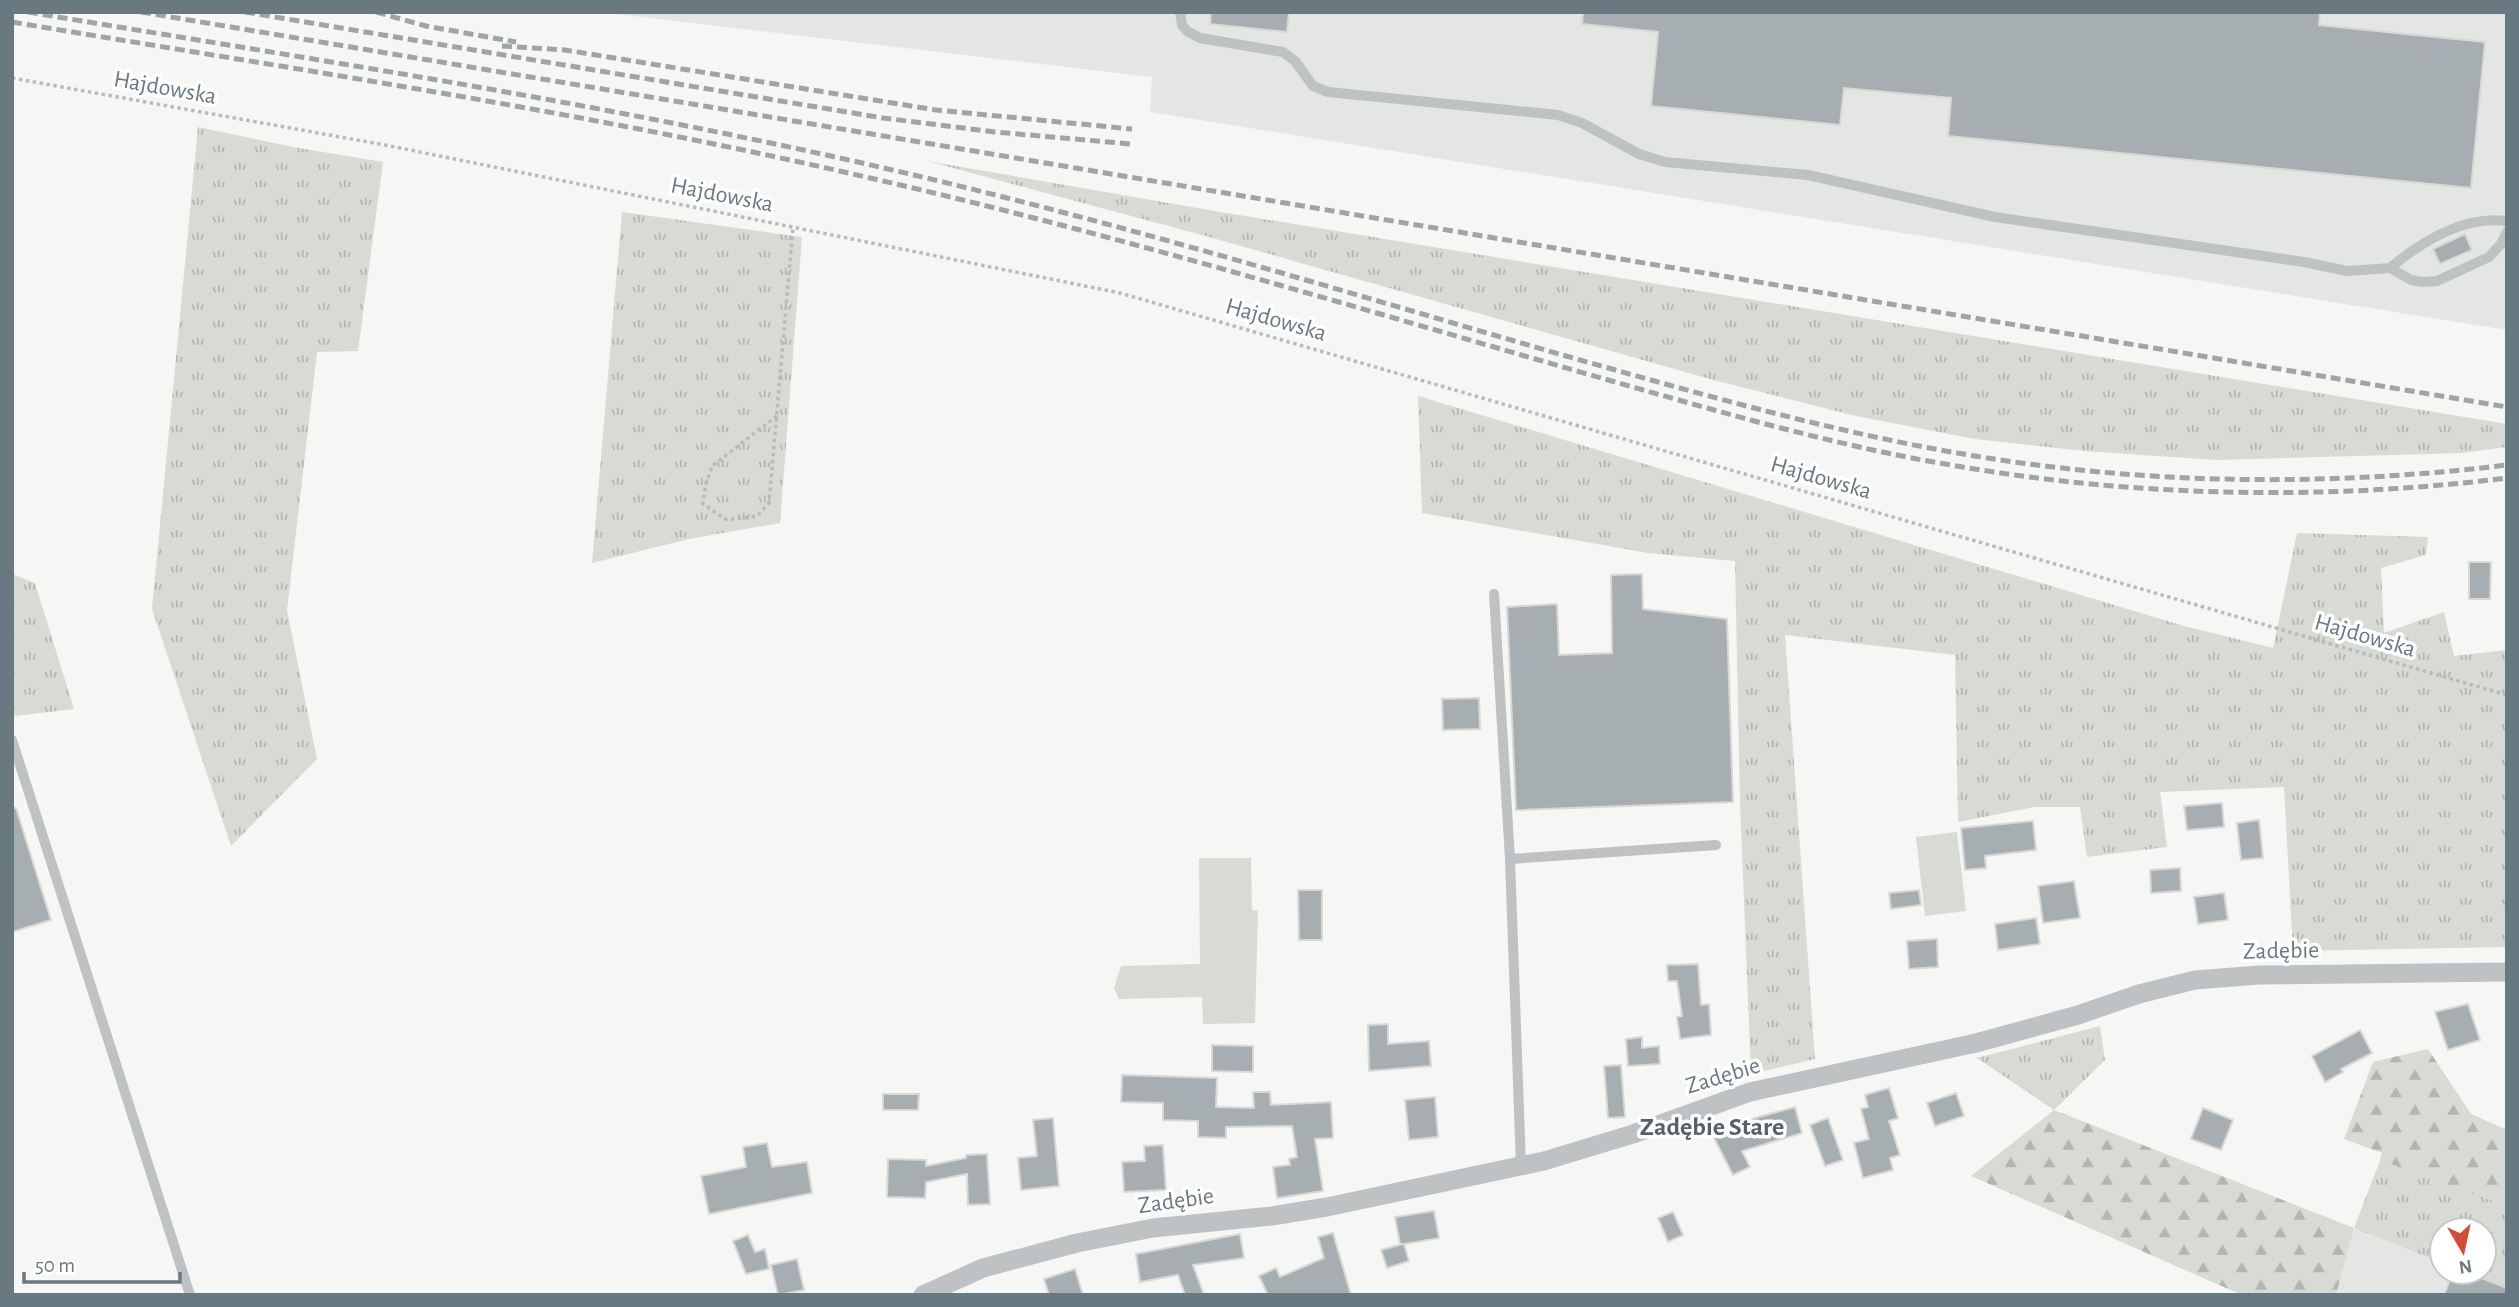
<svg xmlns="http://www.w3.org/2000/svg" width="2519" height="1307" viewBox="0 0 2519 1307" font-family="'Alegreya Sans',sans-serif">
<defs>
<pattern id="grass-tufts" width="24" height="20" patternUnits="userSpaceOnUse" patternTransform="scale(1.75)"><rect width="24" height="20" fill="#d7dbd3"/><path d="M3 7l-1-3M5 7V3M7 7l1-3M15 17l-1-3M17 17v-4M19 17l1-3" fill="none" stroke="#b2b6b1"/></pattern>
<pattern id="forest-firs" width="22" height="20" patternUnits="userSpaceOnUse" patternTransform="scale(1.75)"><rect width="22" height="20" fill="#d7dbd3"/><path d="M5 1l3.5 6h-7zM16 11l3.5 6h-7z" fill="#b2b6b1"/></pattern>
</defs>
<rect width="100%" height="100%" fill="#f6f6f4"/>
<path fill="#e4e6e4" d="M599,12H2507V330L1150,112L1152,77Z
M2354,1228L2442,1263V1272H2465L2507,1295H2336Z"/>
<path fill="url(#grass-tufts)" d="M198,127L293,147L383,162L358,351L317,352L287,610L317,759L231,846L152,609Z
M927,161L1203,209L2507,424V447L2462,453L2217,460L2084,451L1975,439L1856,416L1717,381L1202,235Z
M622,212L802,237L780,523L689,539L592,563Z
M1418,396L2184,626L2273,648L2297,533L2428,537L2426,555L2381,568L2384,633L2444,612L2454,656L2507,650V947L2293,951L2284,787L2160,792L2167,847L2087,857L2080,807H2034L1958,822L1955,655L1785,635L1815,1059L1751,1074L1740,803L1735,561L1648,553L1422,513Z
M12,574L35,583L74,709L15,716L12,707Z
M2100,1026L2105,1060L2054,1110L1977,1058Z
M2381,1158L2507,1206V1288L2465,1272H2484V1230H2442V1263L2354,1228Z"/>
<path fill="url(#forest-firs)" d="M2428,1049L2471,1114L2507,1130V1206L2380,1160L2382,1153L2344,1139L2373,1062Z
M2054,1110L2354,1228L2336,1295H2242L1971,1176Z"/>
<path fill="#d7dbd3" d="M1957,832L1966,911L1925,916L1916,837Z
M1199,858H1251L1252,910L1258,911L1255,1023L1203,1024L1202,997L1119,999L1114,988L1121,966L1200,964Z"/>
<path fill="#a6aeb2" stroke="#d8d8d6" stroke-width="2" d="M1211,12H1289L1287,32L1210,24Z
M1583,12H2320L2319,25L2485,42L2471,188L1948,136L1951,98L1844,88L1840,125L1651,106L1658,32L1582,24Z
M2465,234L2472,250L2440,264L2433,249Z
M2469,562H2491L2490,599H2469Z
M1642,574L1643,609L1727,619L1733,802L1516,810L1507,607L1557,604L1559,655L1612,653L1611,575Z
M1479,698L1480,729L1443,730L1442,699Z
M2222,803L2224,827L2187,830L2184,806Z
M12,808H16L51,920L12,932Z
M2259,820L2263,858L2241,860L2237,823Z
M2033,821L2036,850L1985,856L1986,868L1965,870L1961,828Z
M2180,868L2181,891L2151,893L2150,870Z
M2074,881L2080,918L2043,923L2038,886Z
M1298,890H1322V940H1299Z
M1919,890L1921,905L1891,909L1889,893Z
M2224,893L2228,920L2198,924L2194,897Z
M2036,918L2040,944L1998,950L1995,924Z
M1937,939L1938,967L1909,969L1907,941Z
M1698,964L1701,1005L1709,1004L1711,1035L1680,1039L1677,1017L1682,1016L1677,981H1668L1667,965Z
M2468,1004L2480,1040L2448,1050L2435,1012Z
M1388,1024V1044L1429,1041L1431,1066L1369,1071L1368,1025Z
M2360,1030L2372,1053L2341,1069L2343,1072L2325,1082L2312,1056Z
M1642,1037V1048L1659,1046L1660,1064L1628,1066L1626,1039Z
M1212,1045L1253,1046V1072L1212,1071Z
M1621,1065L1625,1117L1608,1118L1604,1066Z
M1122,1075L1217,1078L1216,1107L1254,1108L1253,1092H1270L1271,1105L1331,1102L1333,1138L1315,1139L1323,1191L1277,1198L1273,1167L1290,1165L1289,1159L1297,1157L1292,1126L1226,1127V1138L1198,1137V1121L1163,1120V1103L1121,1102Z
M1889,1088L1898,1118L1889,1121L1900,1155L1890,1158L1893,1170L1863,1178L1854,1143L1869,1139L1861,1109L1868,1107L1865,1095Z
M1956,1093L1964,1116L1935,1126L1927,1103Z
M883,1094H919L918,1110H883Z
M1435,1097L1438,1137L1409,1140L1405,1100Z
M1795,1107L1802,1133L1742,1151L1750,1167L1733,1175L1714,1138L1755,1118Z
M2203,1108L2233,1120L2221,1150L2191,1139Z
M1053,1118L1059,1186L1021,1190L1018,1158L1037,1156L1033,1120Z
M1828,1118L1843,1160L1825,1166L1810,1125Z
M767,1143L772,1167L807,1162L812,1193L709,1214L701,1176L746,1167L743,1147Z
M1163,1145L1166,1190L1124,1192L1122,1162L1145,1161L1144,1146Z
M987,1154L990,1204L968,1205L967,1174L926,1182L925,1198L887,1197L888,1159L926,1160V1166L966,1158V1155Z
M1434,1211L1439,1238L1404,1244L1409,1261L1387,1268L1381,1250L1403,1244H1400L1395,1217Z
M1673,1212L1683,1235L1668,1242L1658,1218Z
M1333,1233L1351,1295H1268L1259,1276L1276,1268L1280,1277L1324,1258L1318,1237Z
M1240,1234L1244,1258L1193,1265L1204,1295H1185L1178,1275L1140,1282L1136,1254Z
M748,1235L755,1252L765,1249L769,1269L746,1274L733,1241Z
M797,1259L804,1290L778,1295L771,1265Z
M1075,1269L1083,1295H1049L1044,1279Z
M2453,1272H2467L2507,1288V1295H2444Z"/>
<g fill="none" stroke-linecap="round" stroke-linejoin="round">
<path stroke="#b8bbbd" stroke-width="3.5" stroke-dasharray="3.5 3.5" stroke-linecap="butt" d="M12,78L385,145L1120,293L2507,695
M777,416L712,466L705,487L703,504L727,520L757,516L769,503L793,227"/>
<path stroke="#bec2c5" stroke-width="10" d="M1180,12L1182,25L1187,31L1200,38L1283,52L1295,61L1313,86L1328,92L1558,115L1582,123L1639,154L1665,162L1808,175L1995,217L2304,262L2347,271L2390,268L2411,280L2423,282L2437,281L2489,257L2501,244L2507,232
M2390,268C2421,242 2464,215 2507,221
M1494,594L1510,859L1521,1166
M12,740L190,1295
M1510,859L1716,845"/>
<path stroke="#bec2c5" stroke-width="19" d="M923,1295L983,1268L1077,1243L1153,1228L1272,1216L1327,1207L1544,1161L1633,1134L1750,1092L1976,1043L2078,1015L2139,994L2195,980L2259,975L2507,972"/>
<path stroke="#9ea5a9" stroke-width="5" stroke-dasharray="10 5" stroke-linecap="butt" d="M28,12C358,67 690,116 1015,200C1200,247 1383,303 1566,356C1721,400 1877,445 2037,465C2193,485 2351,484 2507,465
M141,12L2507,407
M245,12L883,118L995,132L1131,144
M376,12L426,26L516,42
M12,22C299,70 587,112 870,178C1168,246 1459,340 1754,421C1819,438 1884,454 1951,465C2134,497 2322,501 2507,478
M502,46L565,50L936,110L1132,129"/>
</g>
<g text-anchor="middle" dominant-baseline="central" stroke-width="7" stroke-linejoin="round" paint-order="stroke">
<g font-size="24" fill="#687982" stroke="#fff">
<text transform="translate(165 88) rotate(10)">Hajdowska</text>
<text transform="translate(722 195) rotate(11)">Hajdowska</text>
<text transform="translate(1276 320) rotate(16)">Hajdowska</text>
<text transform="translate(1821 478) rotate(16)">Hajdowska</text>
<text transform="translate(2365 636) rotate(16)">Hajdowska</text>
<text transform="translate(2281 951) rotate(-1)">Zadębie</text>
<text transform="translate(1723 1076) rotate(-17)">Zadębie</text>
<text transform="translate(1176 1201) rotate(-8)">Zadębie</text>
</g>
<g font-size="26" font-weight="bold" fill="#556168" stroke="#fff">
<text x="1712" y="1127">Zadębie Stare</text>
</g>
</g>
<rect width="2519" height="1307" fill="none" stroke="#687982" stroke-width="28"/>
<g transform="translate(2463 1251) rotate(171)"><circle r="33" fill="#ffffff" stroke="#c3c9cd" stroke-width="2"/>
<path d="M0-5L12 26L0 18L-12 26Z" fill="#d24d38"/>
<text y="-10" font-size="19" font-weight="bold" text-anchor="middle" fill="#687982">N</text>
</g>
<path d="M24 1272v10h156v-10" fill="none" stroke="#687982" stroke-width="3.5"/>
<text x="35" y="1272" font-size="21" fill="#687982" stroke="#ffffff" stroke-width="5" paint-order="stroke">50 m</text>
</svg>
